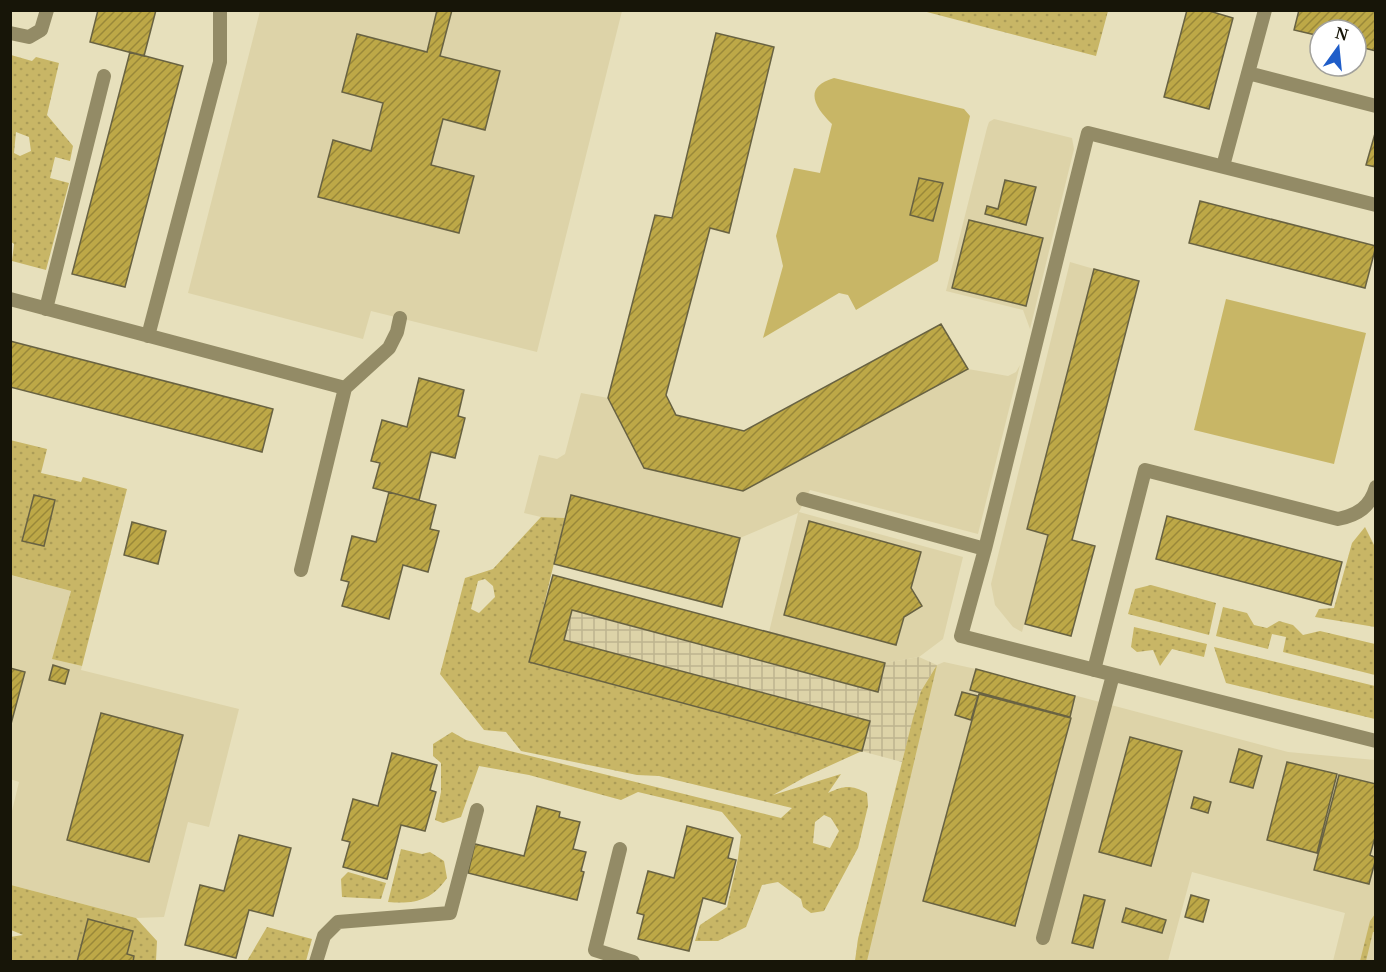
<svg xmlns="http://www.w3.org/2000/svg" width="1386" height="972" viewBox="0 0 1386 972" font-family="'Noto Serif',serif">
<defs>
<pattern id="industrial-grid" width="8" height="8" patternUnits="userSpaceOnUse" patternTransform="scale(1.5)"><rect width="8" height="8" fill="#ddd3a8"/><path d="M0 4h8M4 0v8" fill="none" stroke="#bdb48f"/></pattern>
<pattern id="grass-dots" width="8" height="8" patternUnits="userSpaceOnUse" patternTransform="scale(1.5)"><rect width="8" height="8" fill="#c8b666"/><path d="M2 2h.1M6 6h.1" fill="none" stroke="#ab9c57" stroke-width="1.8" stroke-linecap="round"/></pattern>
<pattern id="building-hatch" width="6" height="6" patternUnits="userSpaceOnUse" patternTransform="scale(1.5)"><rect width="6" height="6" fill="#bda847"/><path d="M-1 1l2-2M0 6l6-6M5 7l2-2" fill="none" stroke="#998839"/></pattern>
</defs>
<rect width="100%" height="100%" fill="#e7e0bc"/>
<path fill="#ddd3a8" d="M260,11H622L537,352L371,311L363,339L188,293Z
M994,119L1072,138L1074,149L1030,329L1023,310L946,291L987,128L989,122Z
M1070,262L1094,269L1027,529L1048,535L1022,632L1013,627L995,605L991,584Z
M1020,365L978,534L810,490L799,512L963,557L943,639L919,657L885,663L769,632L798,513L740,538L565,518L541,517L524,513L539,455L557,459L565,454L581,393L608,398L644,468L743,490L968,369L1008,376L1016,372Z
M10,575L71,591L53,659L82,666L81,670L239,709L209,827L188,822L164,917L136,918L11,885V815L19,782L10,779Z
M944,662L976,669L1288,752L1375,760V961H1333L1345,913L1192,872L1168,961L855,962L858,939L921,691L937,665Z"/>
<path fill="url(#industrial-grid)" d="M553,575L885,663L919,657L937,665L921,691L902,762L529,662Z"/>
<path fill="url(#grass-dots)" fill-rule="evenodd" d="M923,11H1108L1096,56Z
M11,55L32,61L36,57L59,63L47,115L73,146L70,161L55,157L50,178L69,183L46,270L12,261L14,244L10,241ZM16,132L29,137L31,151L20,156L14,153Z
M10,440L47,449L41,473L81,482L83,477L127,489L82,666L52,659L71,591L11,575ZM34,495L55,500L44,546L22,540Z
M541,517L565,518L530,662L862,751L807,776L773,795L841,774L828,793C845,785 851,785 867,793L868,806L858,848L824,911L811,913L803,907L801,899L778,882L762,885L746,927L718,941H695L700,925L727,907L738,858L741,835L722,812L638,792L621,800L529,775L479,766L461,817L443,823L435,820L441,792V763L433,756V744L452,732L466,740L781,818L792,808L659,776L637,775L521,751L506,732L484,730L440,674L465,578L493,569ZM485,579L493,586L495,597L479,613L471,609L478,581ZM824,815L831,818L839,831L830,848L813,843L815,822Z
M1365,527L1375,547V627L1315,617L1319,609L1334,608L1352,543Z
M1151,585L1216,603L1209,635L1128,614L1135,589Z
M1223,607L1247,613L1254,625L1267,628L1279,621L1293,625L1303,635L1320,631L1375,644V675L1283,652L1286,637L1272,634L1268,649L1216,636Z
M1134,627L1207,644L1204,657L1172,649L1160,666L1153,650L1137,652L1131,647Z
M1214,647L1375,686V719L1226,683Z
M937,665L867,961H855L858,939L913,718L921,691Z
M401,849L422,854L430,852L444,861L447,878C431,901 415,904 388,902Z
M348,872L386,883L381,899L342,897L341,879Z
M11,885L136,918L157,941L156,961H133L134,956L127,954L133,931L88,919L77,961H11L10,937L23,935L11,930Z
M1375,914V932H1373L1366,961H1360L1370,921Z
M267,927L312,939L306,961H247Z"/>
<path fill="#c8b666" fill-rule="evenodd" d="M834,78L964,109L970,116L938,261L856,310L848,295L839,293L763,338L783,266L776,236L794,168L820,173L832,124C814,107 803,87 834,78ZM919,178L943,184L933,221L910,215Z
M1226,299L1366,333L1334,464L1194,430Z"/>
<path fill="url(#building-hatch)" stroke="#686242" stroke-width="1.5" d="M98,10H156L144,56L90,42Z
M437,10H452L440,56L500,71L485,130L443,119L431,165L474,176L459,233L318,197L333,140L371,151L383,103L342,92L357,34L427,52Z
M1187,10H1206L1233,18L1209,109L1164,97Z
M1299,10H1376V51L1356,46V30H1320V36L1294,30Z
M716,33L774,47L729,233L710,228L699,270L666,395L676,415L744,431L941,324L968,369L743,491L644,468L608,398L655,215L672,218Z
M130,52L183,66L125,287L72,274Z
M1376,130V167L1366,165Z
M919,178L943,183L933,221L910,215Z
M1005,180L1036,187L1026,225L985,214L987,206L998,209Z
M1200,201L1376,246L1365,288L1189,243Z
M969,220L1043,238L1026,306L952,288Z
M1094,269L1139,281L1072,540L1095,546L1071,636L1025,624L1048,535L1027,529Z
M10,341L273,409L262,452L10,387Z
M419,378L464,390L458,416L465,418L455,458L431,452L419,500L373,488L380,463L371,461L382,420L407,427Z
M389,492L436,505L430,529L439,531L428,572L403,565L389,619L342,606L349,582L341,580L352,536L376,542Z
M34,495L55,500L44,546L22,541Z
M571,495L740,538L722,607L554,564Z
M1167,516L1342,562L1331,605L1156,559Z
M809,521L921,552L911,588L922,606L904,617L896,645L784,615Z
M132,522L166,531L158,564L124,555Z
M553,575L885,663L878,692L572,610L564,640L870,721L862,751L529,662Z
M53,665L69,670L65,684L49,680Z
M10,668L25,672L11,724H10Z
M976,669L1075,696L1070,717L970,690Z
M962,692L978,696L971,720L955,715Z
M979,694L1071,718L1015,926L923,901Z
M101,713L183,735L149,862L67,840Z
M1130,737L1182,751L1151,866L1099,852Z
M1239,749L1262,756L1253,788L1230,782Z
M392,753L437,765L430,790L436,792L425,831L401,825L387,879L343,867L350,842L342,840L353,799L378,806Z
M1287,762L1337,774L1317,853L1267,840Z
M1339,775L1376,784V834L1370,855L1376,858L1369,884L1314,870Z
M1194,797L1211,802L1208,813L1191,808Z
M537,806L560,812L559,817L580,822L573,849L586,852L581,871L584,872L577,900L468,873L475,844L524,856Z
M687,826L733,838L728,858L736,860L725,904L703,898L689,951L638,939L644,915L637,913L648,871L674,878Z
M239,835L291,848L273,916L249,910L236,958L185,945L200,885L224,891Z
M1084,895L1105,900L1093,948L1072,943Z
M1191,895L1209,900L1203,922L1185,917Z
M1126,908L1166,920L1162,933L1122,922Z
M88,919L133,931L127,954L134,956L133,962H77Z"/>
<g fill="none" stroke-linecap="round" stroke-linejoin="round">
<path stroke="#938b66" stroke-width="14" d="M10,33L29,37L41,30L47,10
M1248,73L1376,106
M1223,166L1265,10
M1376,205L1088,133L985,549L961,636L1376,741
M10,299L345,388L301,570
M46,309L104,76
M148,336L220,62V10
M345,388L389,348L397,332L400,318
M803,499L985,549
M1094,670L1145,470L1338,519C1358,515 1370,507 1376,487
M620,849L595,950L633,962
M1043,938L1113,675
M316,962L324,936L338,922L450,913L477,810"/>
</g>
<rect width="1386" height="972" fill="none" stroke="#171508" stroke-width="24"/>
<g transform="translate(1338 48) rotate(15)"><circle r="28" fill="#ffffff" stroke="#a2a19c" stroke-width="1.5"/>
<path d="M0-4.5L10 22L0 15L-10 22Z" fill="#1f5dc9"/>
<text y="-9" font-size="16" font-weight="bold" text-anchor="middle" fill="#171508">N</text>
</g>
</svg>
